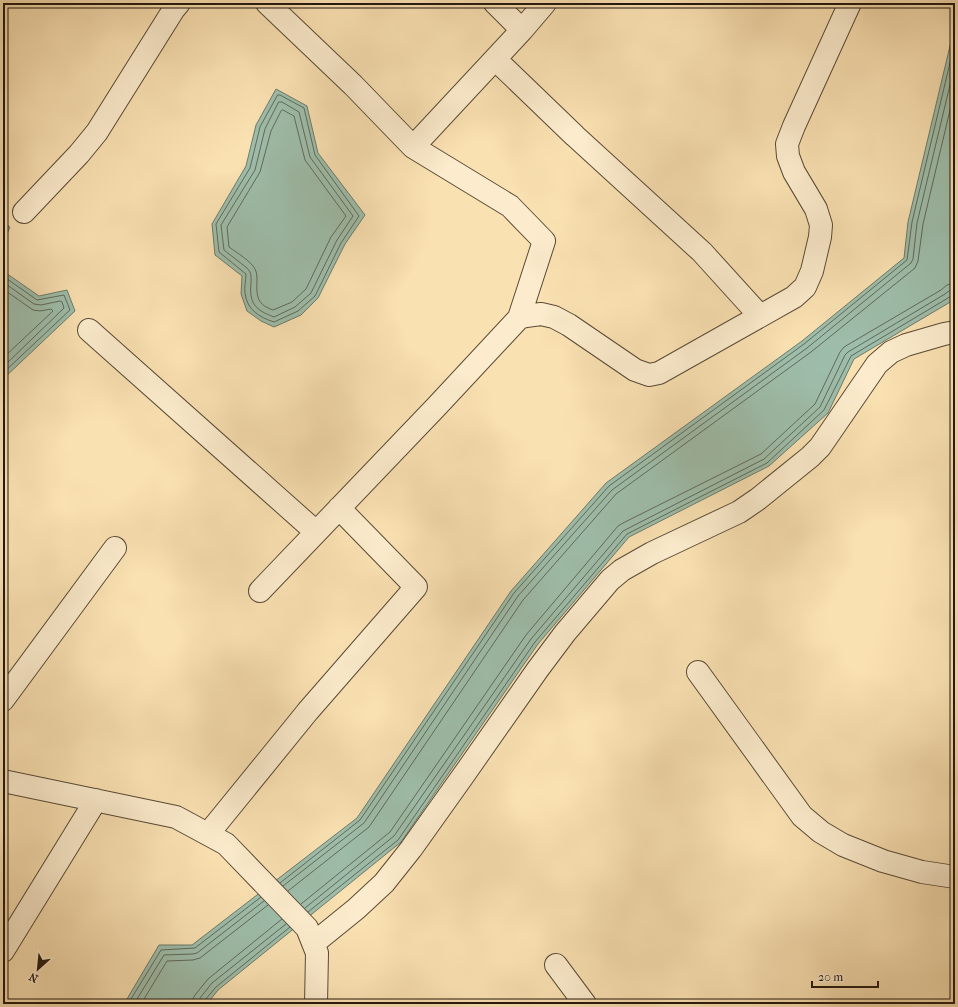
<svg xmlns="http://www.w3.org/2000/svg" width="958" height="1007" viewBox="0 0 958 1007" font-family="'IM FELL French Canon',serif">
<rect width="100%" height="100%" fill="#fae1b2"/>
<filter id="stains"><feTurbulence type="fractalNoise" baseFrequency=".005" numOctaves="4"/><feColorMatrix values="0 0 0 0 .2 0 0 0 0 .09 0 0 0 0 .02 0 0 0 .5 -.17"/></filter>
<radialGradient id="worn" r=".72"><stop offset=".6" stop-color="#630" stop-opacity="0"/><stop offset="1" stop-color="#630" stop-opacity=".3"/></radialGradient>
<path fill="#9ebeab" stroke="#6d7b6c" d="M955,25V296L952,301L854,359L828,413L769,466L629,537L538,644L401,842L218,990L207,1004H124L159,945H192L357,818L511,591L606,483L802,341L904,258L908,222Z
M276,89L307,106L318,153L365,215L345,244L318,298L301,315L274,327L261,321L247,311L241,294L242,276L215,255L212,224L246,166L256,125Z
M3,222L10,227L3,243Z
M3,271L39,296L67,290L75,311L3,379Z"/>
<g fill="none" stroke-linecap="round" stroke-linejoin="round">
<path stroke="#606a5c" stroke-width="1" d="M278,95H280L304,108L315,155L359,216L341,243L315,296L298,311L274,322C259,317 247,310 245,293C244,287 246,280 246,274L219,252L216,224L250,168L260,127Z
M279,102H282L299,112L310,157L353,216L337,240L311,293L295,307L274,317C255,310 249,303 251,283C251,277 252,273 247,268L224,250L221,225L255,170L265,129Z
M283,110L294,116L305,160L346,216L331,237L306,289L292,302L273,310C258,305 256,297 257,281C257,277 257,273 255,269C251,261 237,253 229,247L227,227L260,172L271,131L281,111Z
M3,276L37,300L64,295L70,310L3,373
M3,282L34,304L41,305L60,301L62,302L64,308L3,367
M3,289L33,310L40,311L51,309L53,311L3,358
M280,883L360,820L514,593L609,486L804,344L907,260L912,222L955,42
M283,886L364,823L518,596L612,490L807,348L911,263L913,259L917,223L955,64
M288,891L369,827L523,600L616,494L811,352L915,268L918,261L923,224L955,89
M301,904L390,832L526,635L618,526L623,523L761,454L815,404L840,352L844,347L941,290L947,285L955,283
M305,908L394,836L531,639L623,531L764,459L820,407L845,355L848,352L945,294L949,291L955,289
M308,912L398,840L535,642L627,534L767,463L824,410L851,356L948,298L952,295H955
M128,1004L161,950L195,948L261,897
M134,1004L164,955L193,954L197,953L264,901
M141,1004L167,961L193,960L200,958L268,905
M193,1004V999L195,995L208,979L282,919
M199,1004L200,998L212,983L286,924
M204,1004L205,1000L216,987L290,927"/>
<g stroke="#594a36" stroke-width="24">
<path id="minor" d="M267,3L353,85L413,147L510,206L544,241L519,318
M495,3L522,30
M495,59L575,136L702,252L760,316
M413,147L522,30L545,3
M24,212L79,154L97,132L174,9L179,3
M89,330L316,532
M260,591L437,406L519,318L526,316L541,314L554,317L569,325L635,370L649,375L659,373L794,297L805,287L812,271L820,237L821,225L816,209L794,172L788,156L787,144L794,126L850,3
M698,672L802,816L821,832L843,845L883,861L922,872L955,877
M3,700L115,548
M3,781L176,817L226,844L307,928L317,953L316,1004
M208,834L308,711L416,587L339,508
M314,943L356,909L384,883L411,849L463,776L538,669L565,633L610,580L622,570L652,553L739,512L758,499L810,457L820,447L877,364L891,352L906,345L944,334L955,332
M3,951L96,800
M556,965L585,1004"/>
</g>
<use href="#minor" stroke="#fceccd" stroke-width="22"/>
</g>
<rect width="958" height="1007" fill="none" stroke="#fae1b2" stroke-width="16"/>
<rect x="4" y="4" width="950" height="999" fill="none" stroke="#23170d" stroke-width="2"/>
<rect x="8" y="8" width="942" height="991" fill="none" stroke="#23170d"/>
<g transform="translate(38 969) rotate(207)" stroke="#fceccd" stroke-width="3" paint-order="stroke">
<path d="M0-3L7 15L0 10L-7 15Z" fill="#23170d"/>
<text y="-6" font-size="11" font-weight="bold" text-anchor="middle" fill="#23170d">N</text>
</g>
<path d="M812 981v6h66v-6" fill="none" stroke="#23170d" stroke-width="2"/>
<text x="818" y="981" font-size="12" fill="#23170d" stroke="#fceccd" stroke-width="3" paint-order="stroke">20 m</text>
<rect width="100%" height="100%" filter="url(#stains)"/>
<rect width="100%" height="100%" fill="url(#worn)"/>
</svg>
